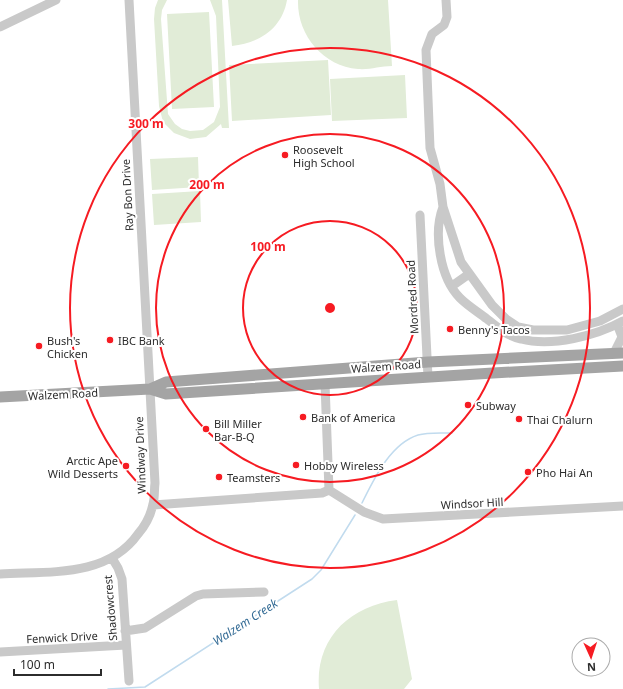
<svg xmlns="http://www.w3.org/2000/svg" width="623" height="689" viewBox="0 0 623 689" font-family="'Noto Sans',sans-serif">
<rect width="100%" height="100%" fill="#fff"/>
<path fill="#e1ecd7" d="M158,0H167L162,10L161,19L168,114L175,124L182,129L190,131L203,130L214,122L220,107L216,16L210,0H222L229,128H222L221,124L206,137L190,139L174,133L163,122L159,106L154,19L155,8Z
M228,0H287C282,29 259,43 232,46Z
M298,0H388L392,66C380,66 370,70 358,69C323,66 297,35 298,0Z
M209,12L214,107L172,109L167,14Z
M328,60L331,115L232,121L229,65Z
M405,75L407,118L332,121L330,79Z
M198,157L199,187L152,190L150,159Z
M200,191L201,222L154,225L152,194Z
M397,600L412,679L404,689H319C315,639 349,606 397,600Z"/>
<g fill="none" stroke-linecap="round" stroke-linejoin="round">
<path stroke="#c1dbee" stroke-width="1.5" d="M362,503C374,479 390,444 418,435C428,432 441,433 452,433
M108,689L145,687L312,579L321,570L355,515"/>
<path stroke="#c9c9c9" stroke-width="9" d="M446,0L447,17L444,25L432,34L426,50L430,148L440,184L443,207L461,262L492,305L506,319L518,327L533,330H567L600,321L623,309
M0,27L56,0
M443,207C433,233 440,278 460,298C468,306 478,312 487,319C497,327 507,336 521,339C552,347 596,336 623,321
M420,215L428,377
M452,286L469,274
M614,353L622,337L617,324
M325,384L329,490
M329,490L364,512L383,519L623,506
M153,505L322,493L329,490
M112,558L118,568L122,579L129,681
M0,574C48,571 107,578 138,534C145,526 151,514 153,504C155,497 154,490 155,483L129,0
M125,631L145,628L196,596L203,594L264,592
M0,652L126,645"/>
<path stroke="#a4a4a4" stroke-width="11" d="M150,389L166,394L493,373L623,366
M0,397L150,389L166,382L428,362L623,353"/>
</g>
<g fill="none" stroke="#f61b22" stroke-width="2">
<circle cx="330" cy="308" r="87"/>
<circle cx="330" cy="308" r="174"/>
<circle cx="330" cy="308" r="260"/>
</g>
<g fill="#f61b22" stroke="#fff" stroke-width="1.5">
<circle cx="285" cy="155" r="4"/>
<circle cx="450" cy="329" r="4"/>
<circle cx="110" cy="340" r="4"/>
<circle cx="39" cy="346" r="4"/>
<circle cx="468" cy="405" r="4"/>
<circle cx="303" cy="417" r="4"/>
<circle cx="519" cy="419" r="4"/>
<circle cx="206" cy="429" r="4"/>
<circle cx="296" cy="465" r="4"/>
<circle cx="126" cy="466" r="4"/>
<circle cx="528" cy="472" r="4"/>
<circle cx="219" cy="477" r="4"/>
</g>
<g text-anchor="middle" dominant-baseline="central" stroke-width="4" stroke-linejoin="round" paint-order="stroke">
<g font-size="11" fill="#2c2c2c" stroke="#fff" text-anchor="start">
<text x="293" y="149">Roosevelt<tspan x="293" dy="13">High School</tspan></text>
<text x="458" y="329">Benny's Tacos</text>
<text x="47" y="340">Bush's<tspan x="47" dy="13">Chicken</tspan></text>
<text x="118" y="340">IBC Bank</text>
<text x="476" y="405">Subway</text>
<text x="311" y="417">Bank of America</text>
<text x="527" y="419">Thai Chalurn</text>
<text x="214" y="423">Bill Miller<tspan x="214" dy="13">Bar-B-Q</tspan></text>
<text x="118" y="460" text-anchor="end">Arctic Ape<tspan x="118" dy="13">Wild Desserts</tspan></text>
<text x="304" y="465">Hobby Wireless</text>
<text x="536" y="472">Pho Hai An</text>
<text x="227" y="477">Teamsters</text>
</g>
<g font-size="11" fill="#2c2c2c" stroke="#fff">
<text transform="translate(127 195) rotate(-93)">Ray Bon Drive</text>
<text transform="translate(412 297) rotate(-93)">Mordred Road</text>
<text transform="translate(386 366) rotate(-4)">Walzem Road</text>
<text transform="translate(63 394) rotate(-3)">Walzem Road</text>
<text transform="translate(140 455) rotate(-92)">Windway Drive</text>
<text transform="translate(472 503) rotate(-3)">Windsor Hill</text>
<text transform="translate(110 608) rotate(-95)">Shadowcrest</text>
<text transform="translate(62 637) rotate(-3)">Fenwick Drive</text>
</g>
<g font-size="12" font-style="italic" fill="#336b95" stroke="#fff">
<text transform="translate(245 622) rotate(-33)">Walzem Creek</text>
</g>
</g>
<circle cx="330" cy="308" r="6" fill="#f61b22" stroke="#fff" stroke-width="2"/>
<g font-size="12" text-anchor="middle" font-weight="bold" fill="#f61b22" stroke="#fff" stroke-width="4" stroke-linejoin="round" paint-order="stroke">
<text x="146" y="128">300 m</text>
<text x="207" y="189">200 m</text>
<text x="268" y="251">100 m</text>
</g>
<g transform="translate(591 657) rotate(177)"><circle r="19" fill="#ffffff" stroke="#ababab"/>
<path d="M0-3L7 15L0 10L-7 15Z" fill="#f61b22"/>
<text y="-6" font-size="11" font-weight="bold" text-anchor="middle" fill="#2c2c2c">N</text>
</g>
<path d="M14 669v6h87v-6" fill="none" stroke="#2c2c2c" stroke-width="2"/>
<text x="20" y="669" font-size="12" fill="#2c2c2c" stroke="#ffffff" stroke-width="3" paint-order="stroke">100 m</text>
</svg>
